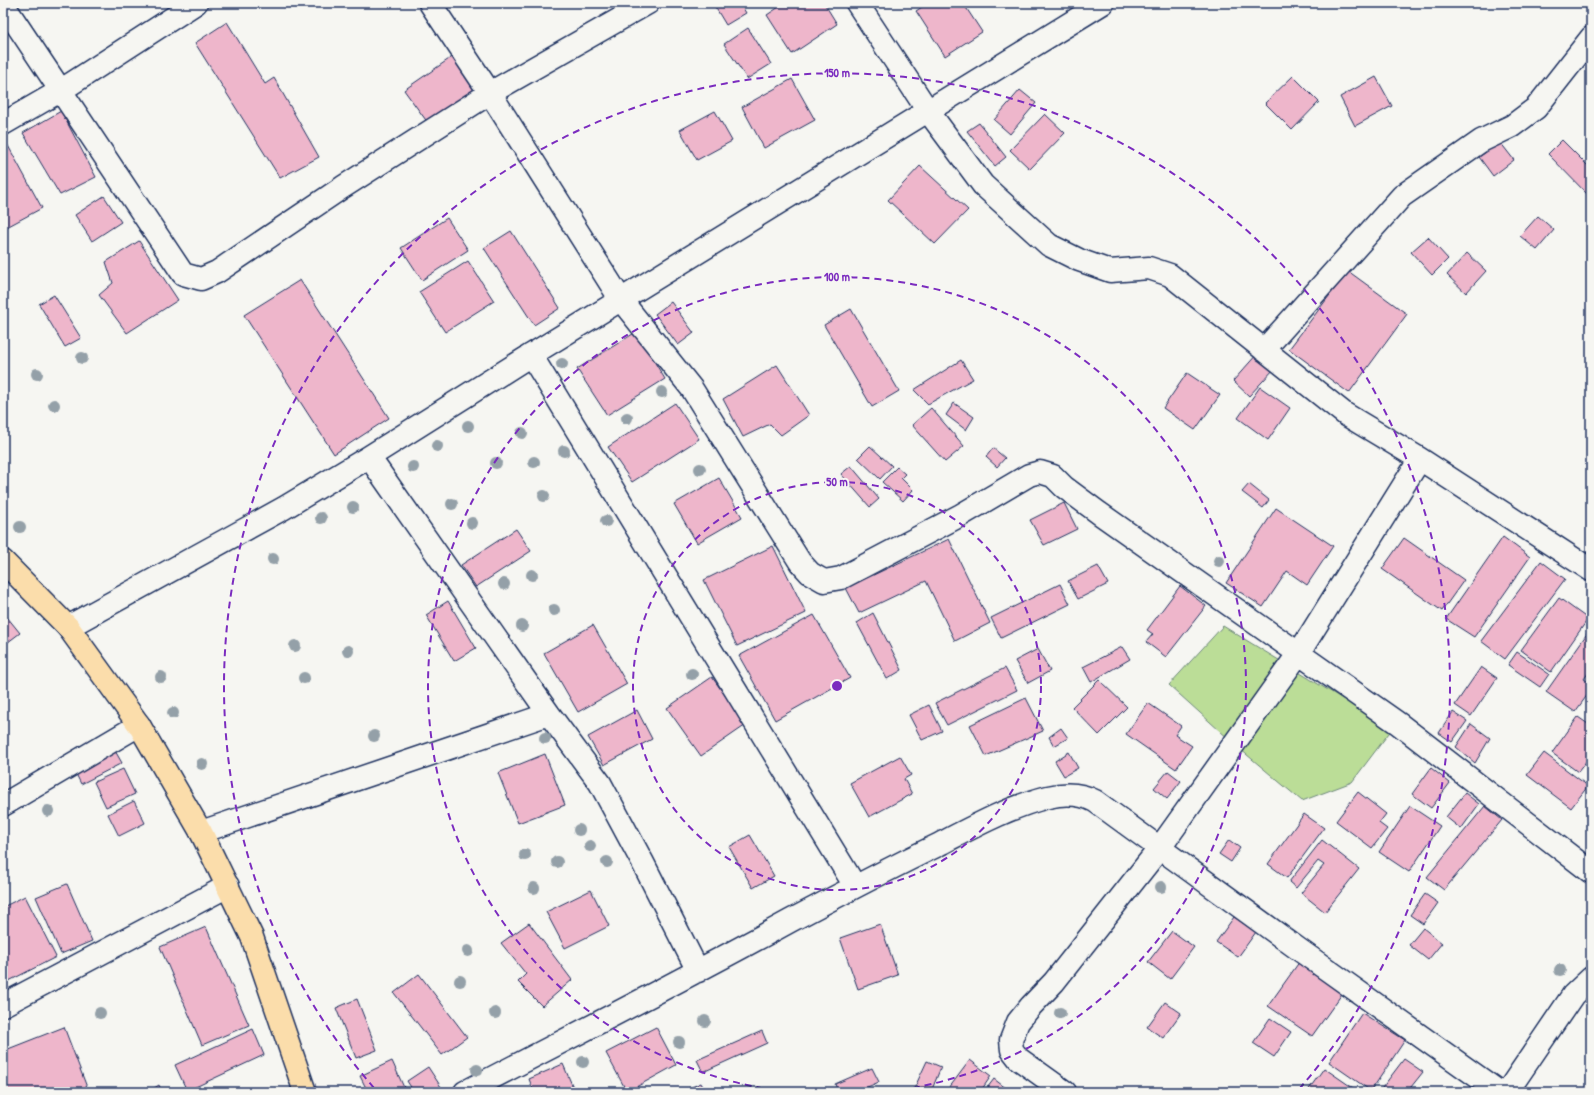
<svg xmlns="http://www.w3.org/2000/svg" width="1594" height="1095" viewBox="0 0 1594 1095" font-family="'Patrick Hand',sans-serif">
<rect width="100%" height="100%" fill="#f6f6f2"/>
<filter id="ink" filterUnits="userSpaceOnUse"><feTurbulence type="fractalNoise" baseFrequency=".025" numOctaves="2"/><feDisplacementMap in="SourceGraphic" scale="8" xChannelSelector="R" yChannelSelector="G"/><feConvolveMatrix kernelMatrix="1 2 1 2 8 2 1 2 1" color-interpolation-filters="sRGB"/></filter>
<g filter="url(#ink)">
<path fill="#bbdd97" stroke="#6b867a" d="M1223,626L1392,729L1352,782L1302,801L1240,749L1169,685Z"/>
<path fill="#eeb6cb" stroke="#1b2f5e" d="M718,3H740L746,13L726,25L714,5Z
M785,3H824L837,24L792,54L767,15Z
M928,3H963L982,32L945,56L916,11Z
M227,22L265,84L274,78L319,157L280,178L195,43Z
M748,28L771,64L747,79L724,44Z
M452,57L476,90L428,123L404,90Z
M1293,76L1319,102L1292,130L1265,103Z
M1376,77L1392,106L1355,126L1340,97Z
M792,79L815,120L764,148L742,107Z
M1020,90L1036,103L1010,134L994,120Z
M61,111L96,177L60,195L23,133Z
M715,111L732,141L697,160L680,130Z
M1045,114L1065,133L1030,169L1010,150Z
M979,123L1006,157L995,166L967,131Z
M1562,140L1591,169V198L1548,154Z
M6,142L42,208L5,228L3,224V144Z
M1500,142L1514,160L1493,176L1479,157Z
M920,166L968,210L935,244L888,200Z
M104,196L121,222L92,241L75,215Z
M1538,216L1554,230L1537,250L1520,236Z
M447,218L468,250L422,280L401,248Z
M511,231L560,308L534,325L484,248Z
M1428,237L1448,259L1432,275L1411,252Z
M139,241L178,300L127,333L99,295L113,283L106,262Z
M1467,253L1486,271L1466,293L1447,275Z
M468,261L494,301L445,332L419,292Z
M1348,271L1407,314L1349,393L1289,349Z
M300,280L389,418L334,454L244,315Z
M54,295L81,338L65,347L39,304Z
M671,302L694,333L678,345L655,314Z
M851,309L899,391L872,407L824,325Z
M636,332L665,379L607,415L577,369Z
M1258,353L1275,368L1249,396L1233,381Z
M961,360L973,379L928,404L914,390Z
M777,365L809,415L781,435L770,424L743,437L723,399Z
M1187,373L1220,395L1195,430L1163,408Z
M1260,387L1290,408L1268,440L1238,418Z
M675,403L699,439L632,482L608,447Z
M954,403L974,417L966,430L946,415Z
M931,408L964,446L945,462L912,425Z
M870,446L892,466L880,479L858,458Z
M993,448L1005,458L997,467L986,457Z
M851,466L879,499L870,507L841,474Z
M897,467L905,474L901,478L913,490L903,501L882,482Z
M719,478L742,517L697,543L674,504Z
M1249,484L1269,500L1263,508L1242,492Z
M1064,503L1077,529L1044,545L1030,520Z
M1276,508L1333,546L1307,585L1287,571L1263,607L1226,583Z
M516,529L531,551L476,587L461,565Z
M1503,537L1530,557L1474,637L1446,619Z
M1404,538L1464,580L1442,611L1382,569Z
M949,539L990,623L955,641L926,581L859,613L846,588Z
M773,546L806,613L737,646L704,580Z
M1541,561L1565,579L1505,659L1481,641Z
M1098,566L1108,584L1078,599L1068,581Z
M1060,584L1070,604L1001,638L991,618Z
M1180,586L1206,606L1166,657L1146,642L1153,634L1147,630Z
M1559,598L1588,619L1551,672L1521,650Z
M448,601L476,648L454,661L426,615Z
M3,612L20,633L3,646Z
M873,613L902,670L887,679L857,623Z
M814,615L850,678L775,720L739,656Z
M593,625L627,684L578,712L544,653Z
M1591,628V669L1584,679L1591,684V690L1575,712L1546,692Z
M1122,647L1130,659L1091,682L1083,667Z
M1038,649L1050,671L1028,683L1015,661Z
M1517,652L1549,674L1540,687L1508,665Z
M1481,667L1497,678L1471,716L1455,705Z
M1005,668L1017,690L947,725L935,703Z
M712,677L746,725L701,756L667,708Z
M1099,680L1127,707L1099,735L1072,707Z
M1026,698L1043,731L986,756L970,725Z
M1148,703L1181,726L1175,735L1192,746L1176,769L1126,734Z
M929,705L942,731L922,740L909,715Z
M637,710L652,739L604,765L588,737Z
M1453,712L1467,721L1452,742L1439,733Z
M1578,717L1591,726V755L1578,772L1552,753Z
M1471,724L1490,738L1475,763L1456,747Z
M1061,728L1068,738L1054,746L1049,737Z
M114,749L122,763L81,784L74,770Z
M1069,752L1078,768L1064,776L1055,761Z
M1544,753L1588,786L1571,808L1527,775Z
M545,754L565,805L518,823L498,773Z
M900,756L911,775L904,779L912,794L869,817L850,783Z
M1431,768L1450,783L1431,808L1412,794Z
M123,769L135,794L106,807L94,782Z
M1168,771L1181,781L1167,799L1154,788Z
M1358,792L1386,814L1379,823L1387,829L1372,848L1336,821Z
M1465,793L1479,804L1461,829L1446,817Z
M134,801L145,823L119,836L108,814Z
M1410,806L1440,826L1409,872L1379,852Z
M1485,806L1502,820L1444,890L1427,877Z
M1304,814L1324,828L1287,878L1268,864Z
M750,835L774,876L753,888L729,847Z
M1229,840L1240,848L1231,862L1219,854Z
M1322,840L1359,869L1325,912L1301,893L1324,865L1318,861L1296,888L1289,882Z
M67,884L92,941L61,954L36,897Z
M591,890L609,926L565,948L546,912Z
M1425,894L1438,903L1423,924L1410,915Z
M25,896L56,957L3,984V907Z
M1234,917L1256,932L1238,957L1216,942Z
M529,923L572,980L542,1006L518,982L526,974L501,943Z
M880,924L898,975L858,989L840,938Z
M206,927L249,1025L202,1045L160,947Z
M1423,928L1442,943L1428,960L1409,945Z
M1172,931L1194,947L1170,979L1148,962Z
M1300,961L1344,991L1312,1036L1268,1006Z
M419,974L467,1037L442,1055L394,993Z
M357,999L377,1050L356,1058L336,1008Z
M1165,1002L1181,1013L1163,1038L1147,1027Z
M1362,1013L1405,1040L1371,1091L1329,1062Z
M1270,1018L1291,1032L1274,1057L1253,1043Z
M64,1027L88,1090L84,1092H7L3,1081V1051Z
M656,1027L676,1065L627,1092L606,1053Z
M253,1029L264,1055L187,1091L175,1065Z
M762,1031L767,1043L703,1072L697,1060Z
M1404,1059L1423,1072L1407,1092H1379Z
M970,1060L991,1076L980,1092H946Z
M392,1061L406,1092H368L360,1076Z
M927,1061L941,1067L931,1092H921L914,1089Z
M563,1064L575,1092H534L529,1079Z
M428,1067L443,1090L440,1092H414L407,1081Z
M872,1068L879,1082L856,1092H838L835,1084Z
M1324,1068L1356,1090L1354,1092H1307Z
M994,1079L1011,1092H984Z
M701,1083L706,1092H680Z
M159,1085L162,1092H148Z"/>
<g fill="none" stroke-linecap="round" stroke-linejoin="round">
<g stroke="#1b2f5e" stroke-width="25">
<path id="street" d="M430,3L490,93L621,300L692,389L800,562L810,573L824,581L841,578L961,515L1029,475L1040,472L1053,476L1064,487L1099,513L1399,724L1591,872
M857,3L928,111L983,185L1049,245L1079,260L1110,271L1149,268L1170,275L1345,414L1420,459L1591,570
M3,4L183,274L201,279L217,272L343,187L490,93L648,3
M1264,350L1402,196L1481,141L1512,126L1536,108L1591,38
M531,355L855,886
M369,457L549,714L600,783L643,863L698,971
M68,627L284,508L369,457L531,355L1103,3
M3,805L139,725
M201,832L549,714
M3,1005L228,886
M465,1092C574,1035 683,980 790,921C839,895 888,869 938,845C973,827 1009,807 1048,797C1065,793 1080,793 1095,801L1301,951L1499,1092
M1065,1092L1019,1059L1012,1050L1011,1040L1018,1022L1031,1006L1054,982L1159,849L1299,653L1420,459
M1507,1092L1573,995L1591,978"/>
</g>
<g stroke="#1b2f5e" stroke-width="25">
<path id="secondary" d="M3,124L60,91L196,3"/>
</g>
<g stroke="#1b2f5e" stroke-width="25">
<path id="highway" d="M3,561L68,627L139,725L201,832L252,937L305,1092"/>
</g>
<use href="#street" stroke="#f6f6f2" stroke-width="22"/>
<use href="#secondary" stroke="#f6f6f2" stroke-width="22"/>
<use href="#highway" stroke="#fbddab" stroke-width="22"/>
</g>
<g fill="#94a0a8">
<circle cx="82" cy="358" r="6"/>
<circle cx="562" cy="364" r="6"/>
<circle cx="37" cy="374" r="6"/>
<circle cx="662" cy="392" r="6"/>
<circle cx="54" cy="405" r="6"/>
<circle cx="627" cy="418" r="6"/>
<circle cx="468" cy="426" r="6"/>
<circle cx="522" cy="433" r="6"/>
<circle cx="437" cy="446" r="6"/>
<circle cx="564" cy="451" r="6"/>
<circle cx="534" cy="462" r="6"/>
<circle cx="496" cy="463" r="6"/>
<circle cx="413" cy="467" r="6"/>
<circle cx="700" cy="469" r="6"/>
<circle cx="544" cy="496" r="6"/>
<circle cx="452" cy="504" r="6"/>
<circle cx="353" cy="507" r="6"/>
<circle cx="321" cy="518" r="6"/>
<circle cx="606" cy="521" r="6"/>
<circle cx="472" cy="523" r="6"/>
<circle cx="20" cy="527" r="6"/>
<circle cx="273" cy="559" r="6"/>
<circle cx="1219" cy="561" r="6"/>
<circle cx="532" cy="575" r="6"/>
<circle cx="504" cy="584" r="6"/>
<circle cx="554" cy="610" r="6"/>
<circle cx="522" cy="626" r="6"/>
<circle cx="295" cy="646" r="6"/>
<circle cx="348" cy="651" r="6"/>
<circle cx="692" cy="674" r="6"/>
<circle cx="161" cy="677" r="6"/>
<circle cx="304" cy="678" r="6"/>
<circle cx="173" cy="713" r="6"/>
<circle cx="374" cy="736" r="6"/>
<circle cx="545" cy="738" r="6"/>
<circle cx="202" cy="764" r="6"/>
<circle cx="48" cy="811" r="6"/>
<circle cx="579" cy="830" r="6"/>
<circle cx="590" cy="846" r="6"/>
<circle cx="525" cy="855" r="6"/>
<circle cx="557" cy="862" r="6"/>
<circle cx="607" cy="862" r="6"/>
<circle cx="1161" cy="887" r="6"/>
<circle cx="534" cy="888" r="6"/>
<circle cx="468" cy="951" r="6"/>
<circle cx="1560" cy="970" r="6"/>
<circle cx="460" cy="981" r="6"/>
<circle cx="100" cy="1013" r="6"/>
<circle cx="495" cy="1013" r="6"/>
<circle cx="1060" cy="1013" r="6"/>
<circle cx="705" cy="1021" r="6"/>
<circle cx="679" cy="1042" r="6"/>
<circle cx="583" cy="1062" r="6"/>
<circle cx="477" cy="1070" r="6"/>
</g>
</g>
<g fill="none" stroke="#7b2cbf" stroke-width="2" stroke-dasharray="7 5">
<circle cx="837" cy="686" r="204"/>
<path d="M787 1092A409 409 0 1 1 887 1092"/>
<path d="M374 1088A613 613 0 1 1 1300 1088"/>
</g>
<circle cx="837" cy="686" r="6" fill="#7b2cbf" stroke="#f6f6f2" stroke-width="2"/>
<g font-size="12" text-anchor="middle" font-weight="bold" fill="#7b2cbf" stroke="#f6f6f2" stroke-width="4" stroke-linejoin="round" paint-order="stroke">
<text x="837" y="77">150 m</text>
<text x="837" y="281">100 m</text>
<text x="837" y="486">50 m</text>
</g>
<rect width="1594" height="1095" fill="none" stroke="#f6f6f2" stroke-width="16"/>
<rect x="8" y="8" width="1578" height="1079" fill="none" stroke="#1b2f5e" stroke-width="1.5" filter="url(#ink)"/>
</svg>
